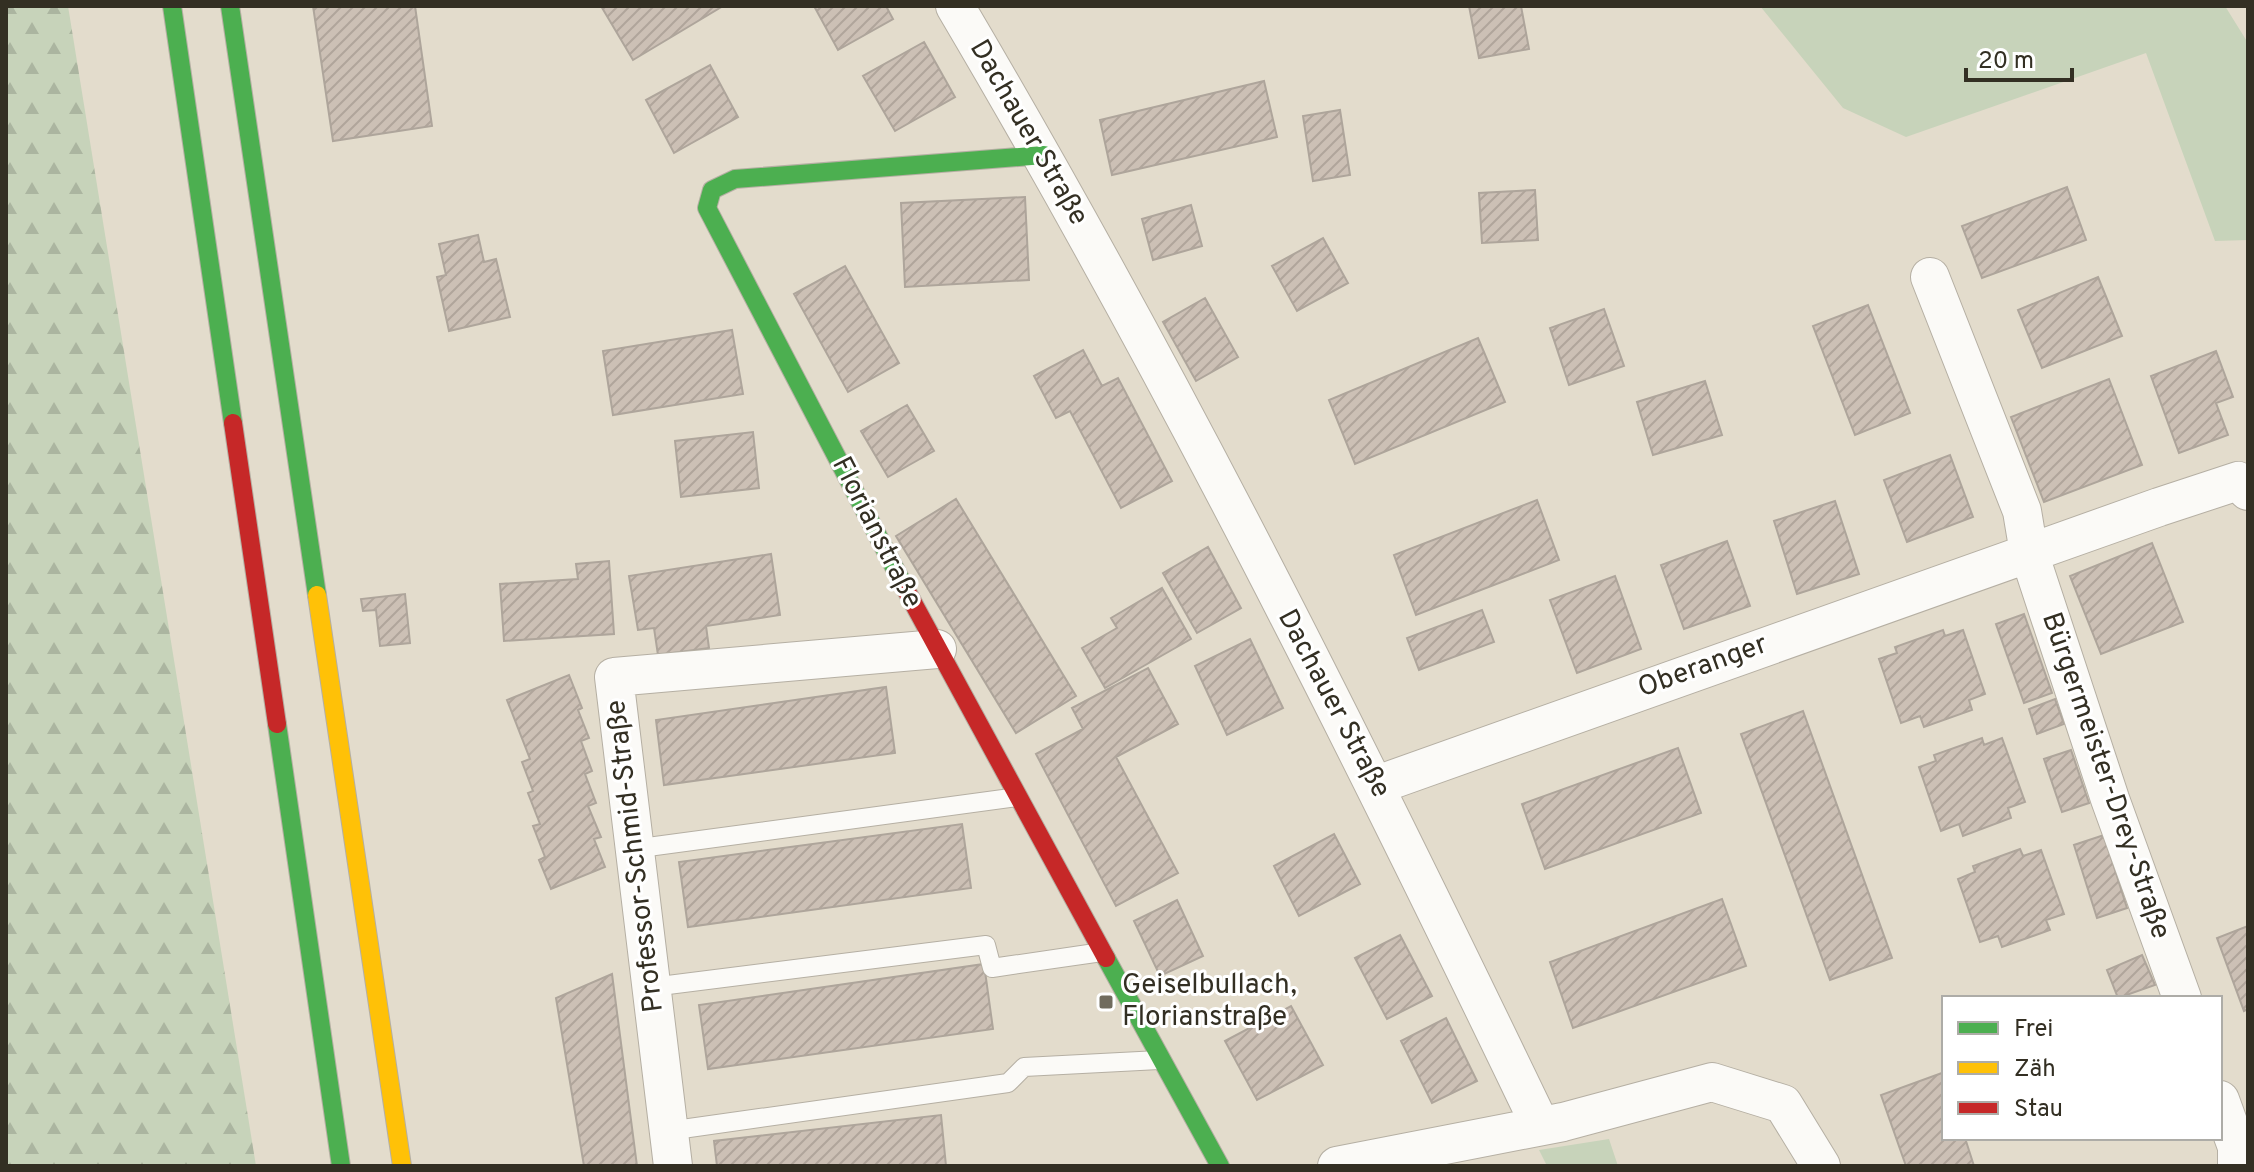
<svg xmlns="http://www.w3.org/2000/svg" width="2254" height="1172" viewBox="0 0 2254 1172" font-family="Overpass,sans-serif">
<defs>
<pattern id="forest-firs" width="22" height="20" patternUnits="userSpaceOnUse" patternTransform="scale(2)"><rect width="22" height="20" fill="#c7d3ba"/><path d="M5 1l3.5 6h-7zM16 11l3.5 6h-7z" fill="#abb5a0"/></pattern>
<pattern id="building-hatch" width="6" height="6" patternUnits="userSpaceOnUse" patternTransform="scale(2)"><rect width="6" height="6" fill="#ccc0b5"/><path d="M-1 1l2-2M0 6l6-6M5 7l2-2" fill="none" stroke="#b0a59b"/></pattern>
</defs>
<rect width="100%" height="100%" fill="#e3dccc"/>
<path fill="#c7d3ba" d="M1760,6H2225L2248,43V240L2215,241L2146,53L1906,137L1843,108Z
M1609,1139L1618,1166H1547L1539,1150Z"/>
<path fill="url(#forest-firs)" d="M6,6H68L256,1166H6Z"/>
<path fill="url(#building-hatch)" stroke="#aea59b" stroke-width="2" d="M313,6H415L432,126L333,141Z
M601,6H723L633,60Z
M814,6H886L893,19L838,50Z
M1469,6H1521L1529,49L1479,58Z
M924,42L955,97L895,131L863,76Z
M710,65L738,117L674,153L646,100Z
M1264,81L1277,137L1112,175L1100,120Z
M1340,110L1350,175L1313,181L1303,116Z
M2067,187L2086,240L1982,278L1962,226Z
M1535,190L1538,240L1482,243L1479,193Z
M1025,197L1029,280L905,287L901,203Z
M1191,205L1202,246L1153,260L1142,219Z
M478,235L484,262L496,259L510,317L449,331L437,277L446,275L439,244Z
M1323,238L1348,283L1297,311L1272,266Z
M845,266L899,363L848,392L794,294Z
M2098,277L2122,336L2042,368L2018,310Z
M1205,298L1238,357L1196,381L1163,322Z
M1868,305L1910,413L1855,435L1813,326Z
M1604,309L1624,366L1569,385L1550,328Z
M732,330L743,394L613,415L603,351Z
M1478,338L1505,402L1355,464L1329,400Z
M1083,350L1102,386L1118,378L1172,481L1121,508L1070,411L1056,418L1034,376Z
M2216,351L2233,397L2216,403L2228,435L2179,453L2151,376Z
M2109,379L2142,465L2044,502L2011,417Z
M1705,381L1722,435L1653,455L1637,402Z
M907,405L934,451L888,477L861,431Z
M753,432L759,488L681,497L675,441Z
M1950,455L1973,517L1907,542L1884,480Z
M956,499L1076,696L1016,733L896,536Z
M1537,500L1559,560L1416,615L1394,555Z
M1835,501L1859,574L1797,594L1774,521Z
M1727,541L1750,606L1684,629L1661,565Z
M2152,543L2183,622L2101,654L2070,576Z
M1208,547L1241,608L1197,633L1163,573Z
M771,554L780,615L706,626L709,648L658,655L654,628L638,630L629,576Z
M609,561L614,634L504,641L500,584L578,579L576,564Z
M1615,576L1641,649L1577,673L1550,600Z
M1162,588L1191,639L1105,688L1082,648L1117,628L1111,618Z
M405,594L410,643L380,646L376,610L363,611L361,599Z
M1482,610L1494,642L1419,670L1407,638Z
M2024,614L2052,693L2024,703L1996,624Z
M1943,630L1945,636L1963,630L1985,694L1969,700L1972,710L1924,727L1920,716L1901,723L1879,659L1897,653L1895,647Z
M1250,639L1283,708L1227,735L1195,666Z
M1148,668L1178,724L1116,757L1178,873L1116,906L1036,754L1083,729L1072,708Z
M569,675L582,708L578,710L589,738L581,741L592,771L585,774L596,803L588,806L601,837L594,839L605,867L551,889L539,860L545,857L533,826L540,824L528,793L533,791L522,762L530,759L507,700Z
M886,687L895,753L664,785L656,720Z
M2055,699L2064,724L2037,734L2029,709Z
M1803,711L1892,958L1830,980L1741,734Z
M1982,738L1984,745L2002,738L2025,802L2008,808L2011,818L1963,836L1959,824L1941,831L1919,767L1936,761L1934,755Z
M1678,748L1701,813L1545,869L1522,804Z
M2071,750L2089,803L2062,812L2044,759Z
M962,824L971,888L688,927L679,862Z
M1334,834L1360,884L1299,916L1274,866Z
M2104,835L2127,908L2097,918L2074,845Z
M2020,849L2023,856L2041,850L2064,914L2046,920L2050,930L2002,947L1998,936L1980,942L1958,879L1975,872L1973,866Z
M1722,899L1746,966L1573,1028L1550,962Z
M1177,900L1203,956L1160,976L1134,921Z
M2248,926V1009L2244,1011L2217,938Z
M1400,935L1432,996L1387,1019L1355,958Z
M2142,955L2155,985L2118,998L2107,970Z
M984,964L993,1029L708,1069L699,1005Z
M612,974L637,1166H584L556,998Z
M1291,1006L1323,1065L1257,1100L1225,1041Z
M1446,1018L1477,1081L1432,1103L1401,1041Z
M1942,1073L1944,1138H1965L1974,1166H1906L1881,1095Z
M941,1115L946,1166H717L714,1141Z"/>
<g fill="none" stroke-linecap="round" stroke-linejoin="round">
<g stroke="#b5afa3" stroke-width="20">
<path id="lane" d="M633,849L1018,797
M652,987L986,945L992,968L1102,952
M668,1131L1008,1083L1024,1067L1159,1060"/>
</g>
<g stroke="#b5afa3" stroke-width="40">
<path id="street" d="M955,6C1169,368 1358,746 1540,1125
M1930,277L2022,511L2029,553L2110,799L2182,998
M1377,785L2159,507L2238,481L2248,491
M2220,1100L2237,1147V1166
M673,1166L614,677L937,649
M1337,1166L1563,1122L1712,1082L1783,1104L1821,1166"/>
</g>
<g stroke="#b5afa3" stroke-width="20">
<path id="fast" d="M172,6L233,423
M230,6L317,595
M905,588L707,208L712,190L735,179L1044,155
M277,724L341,1166
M1106,958L1220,1166"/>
</g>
<g stroke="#b5afa3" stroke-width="20">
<path id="slow" d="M317,595L402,1166"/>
</g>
<g stroke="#b5afa3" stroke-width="20">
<path id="jam" d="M233,423L277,724
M905,588L1106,958"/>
</g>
<use href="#lane" stroke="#fbfaf7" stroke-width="18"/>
<use href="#street" stroke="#fbfaf7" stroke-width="38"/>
<use href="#fast" stroke="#4caf50" stroke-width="18"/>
<use href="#slow" stroke="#ffc107" stroke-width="18"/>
<use href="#jam" stroke="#c62828" stroke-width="18"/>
</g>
<rect fill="#716c5e" stroke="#fff" stroke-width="3" x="1098" y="994" width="16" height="16" rx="4"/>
<g text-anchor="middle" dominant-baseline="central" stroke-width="6" stroke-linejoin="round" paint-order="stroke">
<g font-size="28" fill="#332f23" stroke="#fff">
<text transform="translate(1028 133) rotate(60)">Dachauer Straße</text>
<text transform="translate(876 533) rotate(63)">Florianstraße</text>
<text transform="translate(1703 667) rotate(-20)">Oberanger</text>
<text transform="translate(1333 704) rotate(62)">Dachauer Straße</text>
<text transform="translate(2105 776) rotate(71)">Bürgermeister-Drey-Straße</text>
<text transform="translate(636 856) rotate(-97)">Professor-Schmid-Straße</text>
</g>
<g font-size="28" fill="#332f23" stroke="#fff" text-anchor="start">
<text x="1122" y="986">Geiselbullach,<tspan x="1122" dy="32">Florianstraße</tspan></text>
</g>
</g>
<rect width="2254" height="1172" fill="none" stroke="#332f23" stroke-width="16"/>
<rect x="1942" y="996" width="280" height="144" fill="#ffffff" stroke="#adaca7" stroke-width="2"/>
<rect x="1958" y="1022" width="40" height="12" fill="#4caf50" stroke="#adaca7" stroke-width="2"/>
<text x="2014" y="1036" font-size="24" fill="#332f23">Frei</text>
<rect x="1958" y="1062" width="40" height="12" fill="#ffc107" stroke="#adaca7" stroke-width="2"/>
<text x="2014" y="1076" font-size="24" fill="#332f23">Zäh</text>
<rect x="1958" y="1102" width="40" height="12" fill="#c62828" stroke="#adaca7" stroke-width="2"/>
<text x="2014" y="1116" font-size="24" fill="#332f23">Stau</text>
<path d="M1966 68v12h106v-12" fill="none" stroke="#332f23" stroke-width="4"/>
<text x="1978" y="68" font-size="24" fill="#332f23" stroke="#ffffff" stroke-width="6" paint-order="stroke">20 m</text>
</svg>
